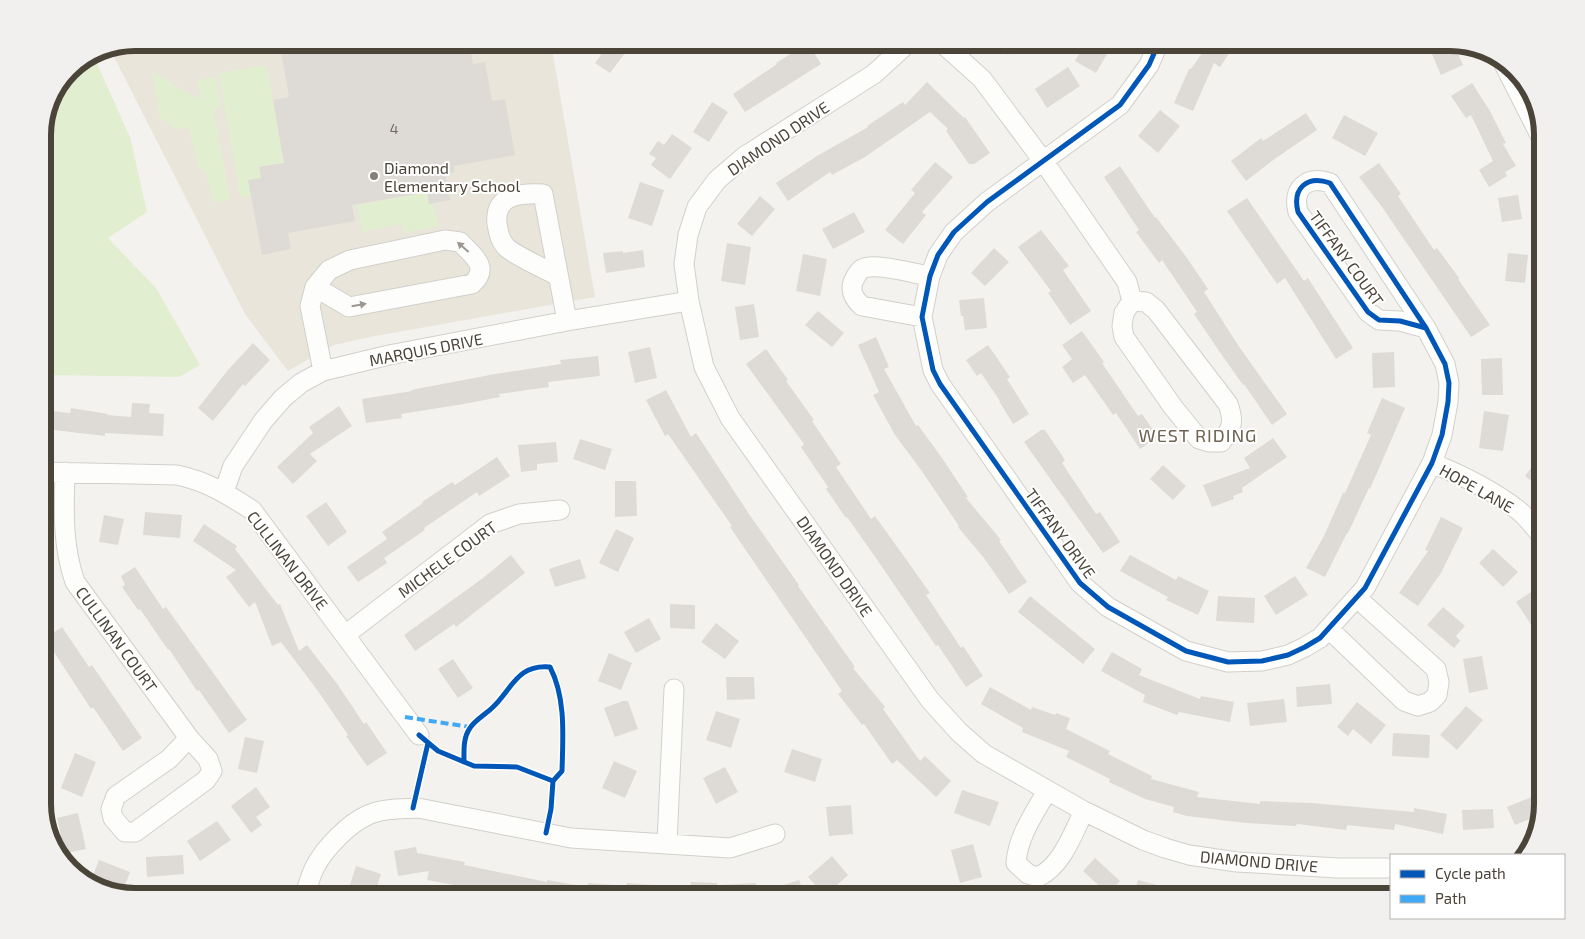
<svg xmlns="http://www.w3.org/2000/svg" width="1585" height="939" viewBox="0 0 1585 939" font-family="'Exo 2',sans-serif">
<rect width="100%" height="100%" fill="#f4f2ee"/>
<path fill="#eae5da" d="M135,42L551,43L595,297L370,337L334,345L288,371L245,314L113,55L124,45Z"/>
<path fill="#e1eecf" d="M101,49L98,66L130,137L147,212L108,238L156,288L200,365L179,377L43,375V233L47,224L43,220V129L70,69Z
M267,65L284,163L259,167L261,178L248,181L251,196L240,197L219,73Z
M152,72L197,98L201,97L198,80L216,77L222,108L214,110L230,199L216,203L213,200L206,174L198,166L188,127L178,130L159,117Z
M429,192L439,226L404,233L401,224L362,232L357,205Z"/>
<path fill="#dedbd6" d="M300,42H469L473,64L485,62L492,101L505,99L515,155L454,166L455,172L445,174L450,200L429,204L427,192L352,205L355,221L288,233L291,249L262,255L248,180L261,178L259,167L284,163L273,100L289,97L280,46Z
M583,42H619L628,49L610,73L595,63L601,55Z
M995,42H1020L1008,55Z
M1086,42H1114L1096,73L1075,61Z
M1210,42H1237L1220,67L1214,63L1193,111L1174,103L1189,69H1191Z
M1438,42L1453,43L1463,65L1441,75L1429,47Z
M808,43L821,64L745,112L733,94L777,64L776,63Z
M1068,67L1080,86L1047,108L1035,89Z
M927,82L964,118L965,117L990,153L974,164H969L946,131L948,129L930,112L865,157L832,175L830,172L788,201L776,183L817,156L868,127L867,126L903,102L905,105Z
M1472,83L1490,111L1506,143L1503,144L1516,166L1505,172L1507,176L1489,187L1479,170L1493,161L1471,115L1466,118L1451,96Z
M712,102L728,112L709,142L693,132Z
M1160,110L1180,126L1158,153L1138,136Z
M1306,113L1317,130L1276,158L1246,181L1231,161L1261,138L1263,141Z
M1344,115L1378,133L1365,156L1332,138Z
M672,134L692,148L670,179L651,165L656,158L649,154L658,141L664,145Z
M935,162L953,177L922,212L926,215L903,244L885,230L915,193L911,190Z
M1379,163L1401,194L1398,196L1434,250L1437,248L1459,278L1458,279L1490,325L1471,337L1382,207L1359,177Z
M1120,166L1155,218L1156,217L1187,258L1208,289L1204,292L1238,345L1287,414L1272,425L1244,384L1243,385L1215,345L1194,314L1197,312L1162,260L1159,263L1136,232L1139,230L1104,177Z
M640,182L664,190L652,226L628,218Z
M1518,195L1522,219L1502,222L1498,198Z
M760,196L775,209L752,236L737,224Z
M1247,198L1304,281L1308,278L1353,348L1336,359L1285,278L1277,284L1227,211Z
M854,212L865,232L833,249L822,229Z
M1041,230L1069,266L1063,270L1091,311L1070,325L1048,293L1051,291L1018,247Z
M727,243L751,247L745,285L721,281Z
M994,248L1009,262L985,286L971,273Z
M643,250L645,267L606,273L603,253L623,251V253Z
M1508,253L1528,255L1525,283L1505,281Z
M803,254L827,259L820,296L796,291Z
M984,298L987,328L965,330L963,316H961L959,300Z
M754,304L759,337L740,340L735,307Z
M818,311L844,333L832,347L805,325Z
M1082,331L1104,362L1102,363L1138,416L1142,414L1158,437L1140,449L1116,413L1113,415L1085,375L1073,383L1062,367L1072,359L1062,345Z
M876,337L889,367L884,369L916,426L918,425L942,458L968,497L966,498L1001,540L999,541L1027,582L1009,594L984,558L958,527L959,526L921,470L895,435L873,395L879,392L858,345Z
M253,343L270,360L245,386L243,384L213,421L198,408L228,370Z
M988,345L1010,377L1007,379L1029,414L1013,424L999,401H1000L981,373L977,376L966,360Z
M650,347L657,378L635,383L628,352Z
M766,349L788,380L786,381L814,420L812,421L841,464L836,467L871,519L875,516L908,562L930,593L926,595L961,648L963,646L983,676L966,687L938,645L936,646L878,561L847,517L846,518L826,489L828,487L801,447L804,444L746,364Z
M1394,352L1395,387L1373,388L1372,353Z
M598,356L600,376L548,382L549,387L499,394L500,397L464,404L401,414L402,418L366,423L362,399L412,391L411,390L495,374L561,364L560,360Z
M1502,358L1503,395H1482L1481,359Z
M666,390L691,437L696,433L749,514L799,585L798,586L855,667L853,668L885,707L883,709L920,761L925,756L951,781L936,797L897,760L892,764L864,724L862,725L838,694L842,691L730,527L732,526L668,434L665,436L646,400Z
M1382,398L1405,408L1370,489L1369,488L1348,533H1347L1325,577L1306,568L1324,536L1343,493H1345L1371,435L1367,433Z
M132,403L150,404L149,413L164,414L163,436L105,433V436L54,430V434L43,433V410L70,413L71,408L108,414L107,415L131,417Z
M339,406L352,426L310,454L317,461L293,484L277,467L313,433L309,427Z
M1484,411L1509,415L1503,451L1479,448Z
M1041,430H1045L1065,460L1062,463L1096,514L1100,512L1120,542L1103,553L1024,442Z
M1273,438L1287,457L1242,488L1243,492L1233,496L1234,499L1212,507L1203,485L1250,468L1244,458Z
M580,439L612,449L605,470L573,459Z
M556,442L558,462L537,464V470L521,472L518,445Z
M1542,454V489L1525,476Z
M497,457L510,476L479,496L477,492L424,528L425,530L384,558L387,563L358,582L347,567L387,539L382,532L423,503L422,502L452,482L455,485Z
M1163,465L1186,486L1173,500L1150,479Z
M615,481H636L637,516L615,517Z
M326,502L347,532L328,546L306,516Z
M145,512L182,515L180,538L143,535Z
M104,515L124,519L118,545L99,542Z
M1441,517L1463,528L1441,573L1418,606L1399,593L1428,551L1425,550Z
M204,524L237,546L235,549L278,605L280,604L299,651L307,645L338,685L364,724L366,722L387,753L367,766L346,736L348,735L318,691L281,642L272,646L255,602L249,607L226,577L236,570L193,541Z
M616,529L634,538L618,572L599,563Z
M1493,549L1518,572L1503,587L1479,563Z
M511,555L525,573L456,627L454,624L415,651L404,635L483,578Z
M1130,555L1176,580L1178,576L1209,591L1198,615L1166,600L1168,597L1120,571Z
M580,559L586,578L555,587L549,569Z
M135,567L163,609L166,607L247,720L229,733L199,690L197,691L169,649L168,650L140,609L138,610L122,587L125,585L121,576Z
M1295,576L1308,595L1276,615L1264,596Z
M1534,590L1542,603V641L1516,602Z
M1030,596L1095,649L1083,664L1018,612Z
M1218,596L1255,598L1254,623L1216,621Z
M670,604L695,605V629L670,628Z
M1443,607L1465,626L1456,636L1460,641L1454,648L1427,625Z
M649,618L661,639L636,653L624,632Z
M716,623L739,641L725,659L701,642Z
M62,627L89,667L92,665L142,738L123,751L93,707L91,709L45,638Z
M1112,652L1142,669L1139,675L1200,699L1201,696L1234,702L1230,722L1179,712L1177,715L1143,702L1145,695L1101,671Z
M609,653L632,663L621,690L598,681Z
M1482,656L1488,689L1469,693L1463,659Z
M453,659L473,688L458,698L438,669Z
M726,677H754L755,699L727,700Z
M1330,684L1332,704L1297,707L1296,687Z
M990,687L1031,710L1032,707L1055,715L1056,713L1070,718L1066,729L1110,751L1108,754L1152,776L1151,779L1199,792L1197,797L1260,804V801L1311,803L1414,812V808L1447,814L1443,834L1395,824L1394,830L1347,825L1346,830L1297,824L1296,826L1246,823L1187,816L1173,812L1174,807L1145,799L1109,782L1110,779L1066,757L1069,751L1022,732L1023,728L981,704Z
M1284,699L1287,722L1250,726L1247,703Z
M623,701H628L638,729L615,737L604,708Z
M1357,702L1386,725L1371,744L1353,729L1348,736L1337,727Z
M1466,706L1483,720L1457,750L1440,735Z
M716,711L740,719L731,748L706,740Z
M1393,733L1430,735L1429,758L1392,756Z
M245,737L264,741L257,773L238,769Z
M792,749L822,759L815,782L784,772Z
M75,753L96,762L82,797L61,788Z
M614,761L637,771L625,798L602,788Z
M725,767L738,792L716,804L703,778Z
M256,787L270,807L256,817L262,825L251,833L231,806Z
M962,790L999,802L990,826L954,813Z
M1539,794L1542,803L1540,815L1515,825L1507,807Z
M851,805L853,834L829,836L826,807Z
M1493,809L1494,828L1463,830L1462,810Z
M78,813L86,849L65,853L57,818Z
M217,821L231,840L200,861L187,841Z
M973,844L982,877L960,883L951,850Z
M416,847L417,853L465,862L464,865L547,882V880L588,887V883L627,886V883L652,885V896H501L469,890L470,888L427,880L429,871L398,876L394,851Z
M183,855L184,874L147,877L146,857Z
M832,856L848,875L825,896L808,877Z
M1095,858L1120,881L1108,894L1083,871Z
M99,860L130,872L122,893L90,883Z
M356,866L381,874L374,896H353L347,894Z
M799,880L805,896H757V894Z
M1138,880L1186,893V896H1133Z
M691,882L717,883V885L756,883V896H690Z"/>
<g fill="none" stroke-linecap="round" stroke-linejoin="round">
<g stroke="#d2d0cb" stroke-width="21">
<path id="minor" d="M909,42L874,74L745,156L717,180L697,207L688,235L684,264L689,301L704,367L730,418L930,700L959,732L984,754L1084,811L1143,840L1165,848L1189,855L1237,862L1338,868H1391
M941,42L982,79L1044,162L1127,282L1132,301L1124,313L1122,326L1124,337L1173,407L1199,439L1209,442H1221C1233,428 1234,421 1228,404L1156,310L1146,302L1132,301
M1159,42L1149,65L1120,105L987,202L954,232L938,255L930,276L922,317L933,370L940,384L1080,583L1108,607L1186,651L1228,662L1262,661L1288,655L1305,647L1320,638L1365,588L1432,463L1442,435L1448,402L1449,383L1445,364L1426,328L1330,183C1307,175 1292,188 1298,212L1368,312L1379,320L1400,321L1426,328
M1503,62L1542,139
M558,276C545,269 518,257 507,248C500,241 499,234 497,224C494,194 521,193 543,194L567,321
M315,287L349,307L472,284C491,267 472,255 460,242L445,240L350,260L329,270L315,287L310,306L323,371
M922,317L862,306C854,299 850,292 853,282C855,278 858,271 862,269C875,262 915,274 930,276
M1432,463C1462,475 1492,490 1518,510C1527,517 1535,528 1542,536
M43,472L177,475C206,481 227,494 252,510L419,735
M65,472C64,511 62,544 75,582L189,738L169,759L116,796L111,809L113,818L125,832H135L206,780L212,771L208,759L189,738
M224,492L233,466L263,421L283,398L301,383L323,371L389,355L567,321L689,301
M1329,629L1404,701L1418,706L1430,702L1437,695L1439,682L1436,669L1357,598
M345,635L490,524L519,514L560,510
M1047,791C1034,814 1018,836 1016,863L1028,874L1038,877C1062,866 1073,833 1084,811
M667,843L674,689
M304,896C308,887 310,876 315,867C324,849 349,823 368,815C383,808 401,809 418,808L571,838L730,848L775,834"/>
</g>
<use href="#minor" stroke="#fdfdfc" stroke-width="19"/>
<path stroke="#3fa9f5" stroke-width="4" stroke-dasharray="8 4" stroke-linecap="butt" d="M405,717L470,727"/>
<g stroke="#fff" stroke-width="8">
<path id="cycleway" d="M1159,42L1149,65L1120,105L987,202L954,232L938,255L930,276L922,317L933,370L940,384L1080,583L1108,607L1186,651L1228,662L1262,661L1288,655L1305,647L1320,638L1365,588L1432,463L1442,435L1448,402L1449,383L1445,364L1426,328L1330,183C1307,175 1292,188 1298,212L1368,312L1379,320L1400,321L1426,328
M419,735L438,751L474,766L517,767L553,781L551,809L546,833
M464,762C464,750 463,738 470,728C475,720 486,714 493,707C512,689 517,664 550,667C566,698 563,736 562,771L553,781
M413,808L428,743"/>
</g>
<use href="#cycleway" stroke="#0057b8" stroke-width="5"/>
</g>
<defs><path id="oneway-solid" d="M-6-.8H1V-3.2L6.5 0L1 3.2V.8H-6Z" transform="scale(1.25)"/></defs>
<g fill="#9b9791">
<use href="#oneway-solid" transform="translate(463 247) rotate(-139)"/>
<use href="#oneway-solid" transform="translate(359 305) rotate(-10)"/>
</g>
<circle fill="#868178" stroke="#fff" stroke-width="2" cx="374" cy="176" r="5"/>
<g text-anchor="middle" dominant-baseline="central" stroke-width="4" stroke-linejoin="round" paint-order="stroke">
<g font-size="14" fill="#706a61">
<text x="394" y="128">4</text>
</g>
<g font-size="16" fill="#4b4439" stroke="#fff">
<text transform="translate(778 138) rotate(-34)">DIAMOND DRIVE</text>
<text transform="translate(1347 258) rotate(54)">TIFFANY COURT</text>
<text transform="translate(426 349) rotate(-11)">MARQUIS DRIVE</text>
<text transform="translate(1477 488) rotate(29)">HOPE LANE</text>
<text transform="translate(1061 533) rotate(54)">TIFFANY DRIVE</text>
<text transform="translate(447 559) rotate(-36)">MICHELE COURT</text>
<text transform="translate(288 560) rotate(52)">CULLINAN DRIVE</text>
<text transform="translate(835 566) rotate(55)">DIAMOND DRIVE</text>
<text transform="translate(117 639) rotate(54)">CULLINAN COURT</text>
<text transform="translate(1259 861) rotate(5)">DIAMOND DRIVE</text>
</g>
<g font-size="16" fill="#4b4439" stroke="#fff" text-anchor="start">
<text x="384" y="167">Diamond<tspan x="384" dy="18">Elementary School</tspan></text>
</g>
<g font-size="18" letter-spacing="1" fill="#6e6250" stroke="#fff">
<text x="1198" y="435">WEST RIDING</text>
</g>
</g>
<path d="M0 0H1585V939H0ZM135 51H1450A84 84 0 0 1 1534 135V804A84 84 0 0 1 1450 888H135A84 84 0 0 1 51 804V135A84 84 0 0 1 135 51Z" fill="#f1f0ef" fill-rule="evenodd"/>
<path fill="none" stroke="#4b4439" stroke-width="6" d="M135 51H1450A84 84 0 0 1 1534 135V804A84 84 0 0 1 1450 888H135A84 84 0 0 1 51 804V135A84 84 0 0 1 135 51Z"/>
<rect x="1390" y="854" width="175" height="65" fill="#ffffff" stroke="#b7b4b0"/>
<rect x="1400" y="870" width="25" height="8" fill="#0057b8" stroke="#b7b4b0"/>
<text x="1435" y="879" font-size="15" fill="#4b4439">Cycle path</text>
<rect x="1400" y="895" width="25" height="8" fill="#3fa9f5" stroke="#b7b4b0"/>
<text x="1435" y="904" font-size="15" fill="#4b4439">Path</text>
</svg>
